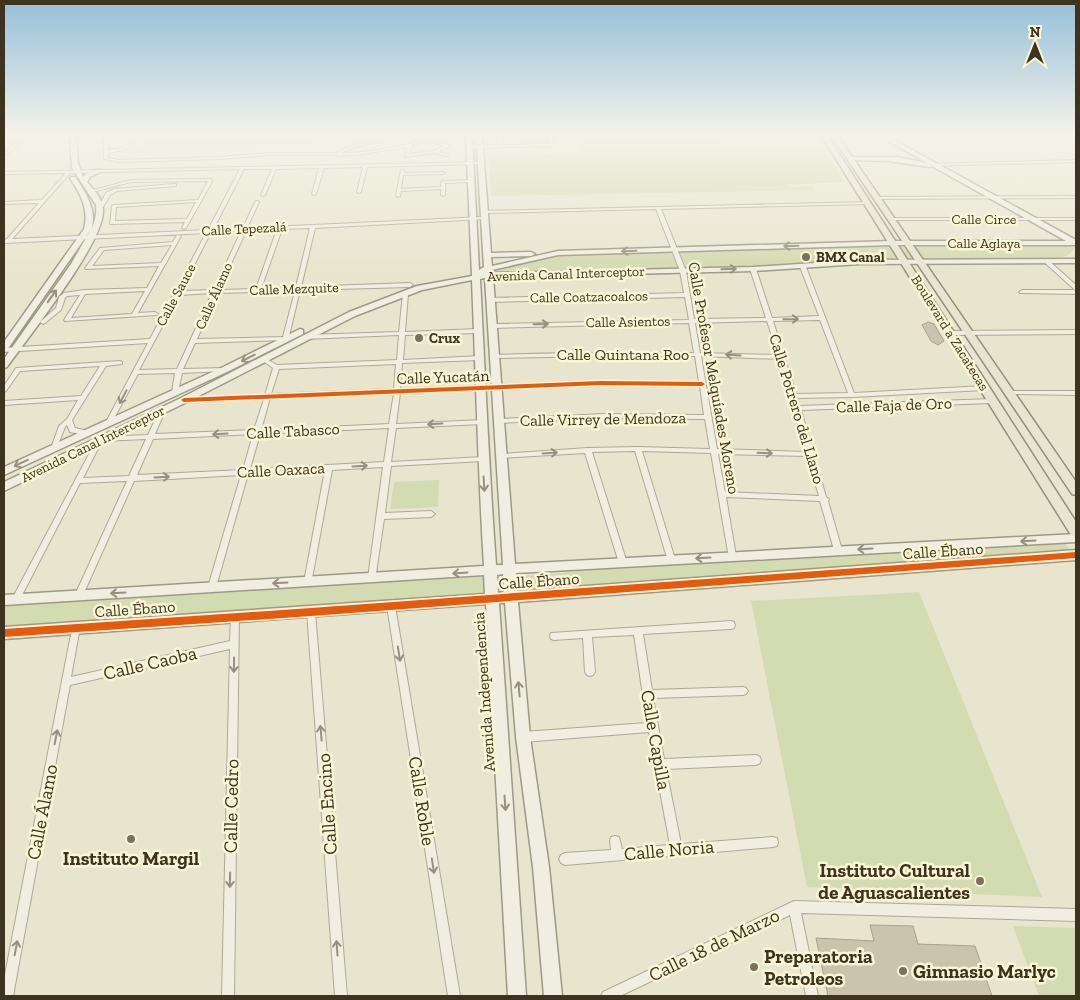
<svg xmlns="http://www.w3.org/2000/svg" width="1080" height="1000" viewBox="0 0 1080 1000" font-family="'Zilla Slab',serif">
<rect width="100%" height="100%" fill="#e8e5ce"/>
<path fill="#d3dbb0" d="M149,135H363L301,146L276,144L256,147L134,152L132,149Z
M581,135H721L727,148H823L844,182L787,185L788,187L812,186L815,190L491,196L488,156L581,153Z
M887,245H1067L1074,248C1068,258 1061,258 1050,260L895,258L777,266L495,274L492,271L560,255Z
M439,480L438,507L390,509L394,482Z
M1064,542L1071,551L522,589L525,576L679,562L740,561L838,553Z
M483,577L490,595L237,614L4,628V605L216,593L371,581Z
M919,592L1042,897L807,887L751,601Z
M1013,926L1076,928V996H1039Z"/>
<path fill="#ccc3af" stroke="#a9a08d" d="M928,322L934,324L944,341L938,345L931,341L922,325Z
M870,925L913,926L918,944L975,946L992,996H828L816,938L874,941Z"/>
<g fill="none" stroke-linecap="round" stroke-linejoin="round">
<g stroke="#aea997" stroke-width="2">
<path id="street" d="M24,135H28L4,156V153Z
M104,135H108V150L123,148L140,135H144L125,150L108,153V158L119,160L220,157L269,153H337L348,147L357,144L403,135H409C388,145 362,140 342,153C362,153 388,149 408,144C416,142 424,135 433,135L427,138L450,146L438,152L447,154L448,155L446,156L434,153L405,157L407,147L356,155L337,156L335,155H269L220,159L119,162L104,159ZM424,140L444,146L433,151L409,154L412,146Z
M499,135H503V145L548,144V135H552V145L550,146L469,148L467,147L469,146L499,145Z
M1076,160V162L930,166L928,165L930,164Z
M480,162H481V164L367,167L361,192L359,193L357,192L363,167L324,168L316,194L314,195L312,194L319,168L276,169L265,195L263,196L261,195L272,169H244L213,230L243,228L255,202L257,201L259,202L247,228L484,217L486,218L484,219L315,228L301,287L410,283L413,285L410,287L300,290L288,340L195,343L183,369L224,368L227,370L226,371L182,373L178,392L175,394L172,392L175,373L138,374L111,424H107L106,422L148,343L4,352V348L150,339L206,233L5,243L4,242V240L7,239L39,203L4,204V202L42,200L66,173L4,174V172ZM240,169L208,230L12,239L70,173ZM310,228L296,287L261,289L282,229ZM277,229L256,289L219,290L246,231ZM241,231L214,290L181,291L211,232ZM295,291L283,337L197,339L218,293ZM212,293L177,369L139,370L179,295Z
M401,170H403L404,173L443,172L445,173L443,174L403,175L401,189L441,187V182L443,181L471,180L473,181L471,182L445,183V195L443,196L441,195V189L401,191L400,196L398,197L396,196Z
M211,179L212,182L186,228L184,229L182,228L185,222L110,224L112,206L114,205L198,200L208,181L131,182L92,192L90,191L131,180ZM196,202L187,219L115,221L116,207Z
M174,184H176V186L117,191L110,195L102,209L98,208L106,193L114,189Z
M1076,196V198L877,199L875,198L877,197Z
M870,202V204H868L661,209L686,271L694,319L766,318L750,269L753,267L756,269L772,318L819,316L800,267L803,265L806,267L854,393L984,386L987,388L984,390L852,397L797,398L799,406L992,399L995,401L992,403L801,410L826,497L829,499L828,501L842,550L841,552H835L834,550L820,501L726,497L736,556L735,558H729L711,453L642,451L675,559L674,561H668L635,451L592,452L627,563L626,565H620L619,563L585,453L501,458L497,456L501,454L588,448L638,447L710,449L705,419L605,418L499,423L496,421L499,419L605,414L704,415L700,386L600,385L400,393L396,424L483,420L486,422L483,424L396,428L391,462L483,457L487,459L483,461L391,466L385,513L431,511L435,514L431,517L384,519L375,580L372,581L369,580L368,578L383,467L332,470L311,584L308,585L305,584L304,582L325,470L248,474L216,587L215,589L212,590L209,589L208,587L241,475L134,481L83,595L82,597L79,598L76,597L75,595L127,481L80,483L19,601L16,602L13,601L12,599L97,439L102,437L148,435L159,411L162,409L165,411L155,434L254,430L264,399L184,402L181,400L184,398L265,395L273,368L263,361L262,360L265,358L277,365L397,360L399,335L305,339L302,337L305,335L399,332L403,293L408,294L405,332L478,329L481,331L478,333L405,335L403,360L480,356L483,358L480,360L402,363L400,389L600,381L699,382L695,356H602L492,358V356L494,355C561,353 627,352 694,353L689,323L493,328L490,326L493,324L689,320L685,297L490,302L487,300L490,298L684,293L680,271L656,209L484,213H482V211ZM820,320L848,393L796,394L773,321ZM767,321L778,355L700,353L695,323ZM701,356L779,359L806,452L717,449ZM396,364L394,389L271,394L279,369ZM394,393L389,424L261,430L270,398ZM389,428L384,462L250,469L260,434ZM253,434L243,470L137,475L153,439ZM146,439L129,476L83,478L102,441ZM718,454L807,456L819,496L725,492Z
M889,218H1076V220H891L889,219Z
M177,235L181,236L138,313L155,312L158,314L157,315L65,321L64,320L80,295L67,296L65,298L61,310L45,323L43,324L40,322L56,308L59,297L64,293L84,290L147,288L159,266L86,269L85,268L100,248L173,242ZM172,245L161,263L92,266L104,250ZM145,291L132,314L71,318L85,294Z
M1044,260H1048L1076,285V290L1074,289L1044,262Z
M1022,290H1076V294L1020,293L1019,292Z
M1076,330V334L950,335L947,333L950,331Z
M120,361L122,362V364L106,366L72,420L75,428L88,431L89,433L88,435H86L70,432L67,425L65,427L56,450H52L51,448L59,426L67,419L78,400L4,405V401L81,396L100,366L20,371L6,391L4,392V386L16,368Z
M1011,391H1076V395L1009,394L1008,393L1009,392Z
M391,602L394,604L395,606L460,996H448L387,606L388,604Z
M311,608L314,609L315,612L347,996H335L307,612L308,609Z
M235,612L238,613L239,616L234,996H222L230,649L70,685L13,996H4V980L73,624L76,623L79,624L80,627L71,677L230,641L231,616L232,613Z
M731,621L734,622L735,625L734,628L731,629L643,634L652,690L743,687L746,688L748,691L746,694L743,695L653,698L664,759L756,755L760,757L761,760L760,763L756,765L666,769L681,844L773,837L777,838L778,842L777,846L773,847L565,865L561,863L559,859L561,855L565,853L611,850L610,841L611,837L615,836L619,837L622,849L670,845L649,732L523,742L519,740L518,737L519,734L523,732L647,723L634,635L592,637L595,672L593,675L590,676L587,675L585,672L583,638L554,640L551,639L550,636L551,633Z
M794,901L1076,909V921L801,913L818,996H806L790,915L620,996H601L603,992Z"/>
</g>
<g stroke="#9d9987" stroke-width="3">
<path id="secondary" d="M70,135H76L78,163L83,177C87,172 97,168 102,171L90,177L87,182C94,190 104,200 103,212C102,245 29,336 7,367L4,368V359L71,264L90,231L7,350L4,351V342L84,229C89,209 81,195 70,178L71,177H75C86,193 96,208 92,228C95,221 97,213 96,205L72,168Z
M466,135H472L479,270L484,267L476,135H482L491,253L531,252L535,254L531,256L491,257L492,266L558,251L892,241H1066L932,166L929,167L889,161L849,160L848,159L851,157H897L927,163L878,135H885L1076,240V245H892L558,255L492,270V273L753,267L860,260L1076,259V263L860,264L753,271L493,277L515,564L1076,534V542L516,573L517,591L1076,550V560L518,602L530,737L549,867L562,996H544L533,867L516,737L505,603H499L526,996H508L486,604L4,639V627L485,594L484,575L4,605V595L484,566C478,471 476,376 472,280L422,290L355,316L187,402L4,491V482L181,398L349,312L417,286L472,276ZM485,278L503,565H496C489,470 485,374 480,279ZM503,574L504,592L498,593L497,575Z
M300,329L303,330V334L227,372L4,475V467L221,368Z"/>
</g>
<g stroke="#938e7e" stroke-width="3">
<path id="primary" d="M821,135H827L1076,522V537L1071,535Z
M831,135H837L1076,482V495L1072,494Z"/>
</g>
<use href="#street" fill="#f0eee1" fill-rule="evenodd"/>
<use href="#secondary" fill="#f0eee1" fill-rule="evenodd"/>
<use href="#primary" fill="#e8e4d1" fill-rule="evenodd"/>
<g stroke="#f9f5d5" stroke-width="3">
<path id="cycleway" d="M600,381L702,382L705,384L702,386L600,385L184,402L181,400L184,398Z
M1076,552V558L311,616L4,637V629L311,608Z"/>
</g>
<use href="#cycleway" fill="#e8590c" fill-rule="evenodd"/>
</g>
<defs><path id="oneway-shaft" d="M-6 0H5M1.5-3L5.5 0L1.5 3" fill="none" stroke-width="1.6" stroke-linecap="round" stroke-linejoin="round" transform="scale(1.25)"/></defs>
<g stroke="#979080">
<use href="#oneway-shaft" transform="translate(791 246) rotate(178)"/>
<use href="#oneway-shaft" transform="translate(629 251) rotate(178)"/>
<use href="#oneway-shaft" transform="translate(729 269) rotate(-2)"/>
<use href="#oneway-shaft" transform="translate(52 296) rotate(-55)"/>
<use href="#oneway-shaft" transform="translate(791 319) rotate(-1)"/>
<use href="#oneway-shaft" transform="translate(541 324) rotate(-1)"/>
<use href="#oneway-shaft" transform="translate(733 355) rotate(-177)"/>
<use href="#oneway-shaft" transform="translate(248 358) rotate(153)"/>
<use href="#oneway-shaft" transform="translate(123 397) rotate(118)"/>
<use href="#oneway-shaft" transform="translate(435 424) rotate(177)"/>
<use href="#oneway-shaft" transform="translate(220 434) rotate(177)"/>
<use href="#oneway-shaft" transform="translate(550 453) rotate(-4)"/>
<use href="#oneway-shaft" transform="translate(765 453) rotate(2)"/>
<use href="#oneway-shaft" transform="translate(21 463) rotate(155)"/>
<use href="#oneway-shaft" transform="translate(360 466) rotate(-3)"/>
<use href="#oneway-shaft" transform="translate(162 477) rotate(-3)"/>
<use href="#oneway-shaft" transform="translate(484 484) rotate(87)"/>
<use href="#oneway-shaft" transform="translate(1028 541) rotate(177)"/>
<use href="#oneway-shaft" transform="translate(865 549) rotate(177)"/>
<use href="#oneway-shaft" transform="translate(703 558) rotate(177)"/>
<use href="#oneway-shaft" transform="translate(460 573) rotate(176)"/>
<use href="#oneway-shaft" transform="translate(280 583) rotate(177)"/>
<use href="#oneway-shaft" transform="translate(118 593) rotate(177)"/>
<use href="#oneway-shaft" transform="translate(399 654) rotate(81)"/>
<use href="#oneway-shaft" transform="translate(234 665) rotate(91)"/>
<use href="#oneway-shaft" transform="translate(519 689) rotate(-95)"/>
<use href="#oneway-shaft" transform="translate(321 733) rotate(-95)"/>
<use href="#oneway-shaft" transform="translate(56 737) rotate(-79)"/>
<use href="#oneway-shaft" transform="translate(505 803) rotate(86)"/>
<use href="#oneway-shaft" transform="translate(433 866) rotate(81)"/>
<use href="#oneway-shaft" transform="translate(230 880) rotate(91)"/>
<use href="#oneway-shaft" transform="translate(16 948) rotate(-79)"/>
<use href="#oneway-shaft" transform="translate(337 948) rotate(-94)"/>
</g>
<linearGradient id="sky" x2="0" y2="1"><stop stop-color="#95bfda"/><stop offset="0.49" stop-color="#f5f3e9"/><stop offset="1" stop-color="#f5f3e9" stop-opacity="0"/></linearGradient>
<rect width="1080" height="275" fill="url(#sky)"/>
<g fill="#7a715c" stroke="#f9f5d5" stroke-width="2">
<circle cx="806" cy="257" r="5"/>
<circle cx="419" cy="338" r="5"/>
<circle cx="131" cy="839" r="5"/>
<circle cx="980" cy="881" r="5"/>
<circle cx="754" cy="967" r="5"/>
<circle cx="903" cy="971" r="5"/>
</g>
<g text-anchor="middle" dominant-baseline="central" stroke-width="5" stroke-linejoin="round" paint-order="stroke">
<g font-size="14" fill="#3e331e" stroke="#f9f5d5">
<text x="984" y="219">Calle Circe</text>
<text transform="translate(244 229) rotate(-3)">Calle Tepezalá</text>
<text x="984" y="243">Calle Aglaya</text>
<text transform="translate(566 274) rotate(-2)">Avenida Canal Interceptor</text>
<text transform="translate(294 289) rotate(-2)">Calle Mezquite</text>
<text transform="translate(176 295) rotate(-62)">Calle Sauce</text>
<text transform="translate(214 296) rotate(-66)">Calle Álamo</text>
<text transform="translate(589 297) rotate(-1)">Calle Coatzacoalcos</text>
<text transform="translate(628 322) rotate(-1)">Calle Asientos</text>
<text transform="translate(950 333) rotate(58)">Boulevard a Zacatecas</text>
<text transform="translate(93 444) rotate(-26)">Avenida Canal Interceptor</text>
</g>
<g font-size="14" font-weight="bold" fill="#3e331e" stroke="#f9f5d5" text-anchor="start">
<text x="816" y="257">BMX Canal</text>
<text x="429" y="338">Crux</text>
</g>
<g font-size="16" fill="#3e331e" stroke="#f9f5d5">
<text x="623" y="354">Calle Quintana Roo</text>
<text transform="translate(443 377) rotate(-2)">Calle Yucatán</text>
<text transform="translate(714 378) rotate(80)">Calle Profesor Melquíades Moreno</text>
<text transform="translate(894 405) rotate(-2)">Calle Faja de Oro</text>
<text transform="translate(797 409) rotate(73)">Calle Potrero del Llano</text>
<text transform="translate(603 419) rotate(-1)">Calle Virrey de Mendoza</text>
<text transform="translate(293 431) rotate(-3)">Calle Tabasco</text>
<text transform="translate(281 470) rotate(-3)">Calle Oaxaca</text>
<text transform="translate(943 551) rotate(-4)">Calle Ébano</text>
<text transform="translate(539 581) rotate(-4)">Calle Ébano</text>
<text transform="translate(135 609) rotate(-4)">Calle Ébano</text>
<text transform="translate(484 692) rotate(-94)">Avenida Independencia</text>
</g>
<g font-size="19" fill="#3e331e" stroke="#f9f5d5">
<text transform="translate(150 663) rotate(-13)">Calle Caoba</text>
<text transform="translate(656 740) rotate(80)">Calle Capilla</text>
<text transform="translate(422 801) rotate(81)">Calle Roble</text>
<text transform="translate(327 804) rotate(-94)">Calle Encino</text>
<text transform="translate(231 806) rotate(-89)">Calle Cedro</text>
<text transform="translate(42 812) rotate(-79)">Calle Álamo</text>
<text transform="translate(669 850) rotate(-5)">Calle Noria</text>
<text transform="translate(714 945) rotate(-26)">Calle 18 de Marzo</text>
</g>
<g font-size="19" font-weight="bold" fill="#3e331e" stroke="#f9f5d5" text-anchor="start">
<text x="131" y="858" text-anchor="middle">Instituto Margil</text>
<text x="970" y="870" text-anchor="end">Instituto Cultural<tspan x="970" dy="22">de Aguascalientes</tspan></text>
<text x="764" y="956">Preparatoria<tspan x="764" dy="22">Petroleos</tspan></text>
<text x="913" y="971">Gimnasio Marlyc</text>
</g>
</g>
<rect width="1080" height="1000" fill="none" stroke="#3e331e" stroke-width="10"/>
<g transform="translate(1035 45)" stroke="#f9f5d5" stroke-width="4" paint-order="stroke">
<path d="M0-4L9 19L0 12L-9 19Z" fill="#3e331e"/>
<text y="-8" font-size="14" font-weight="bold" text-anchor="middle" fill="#3e331e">N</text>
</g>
</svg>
